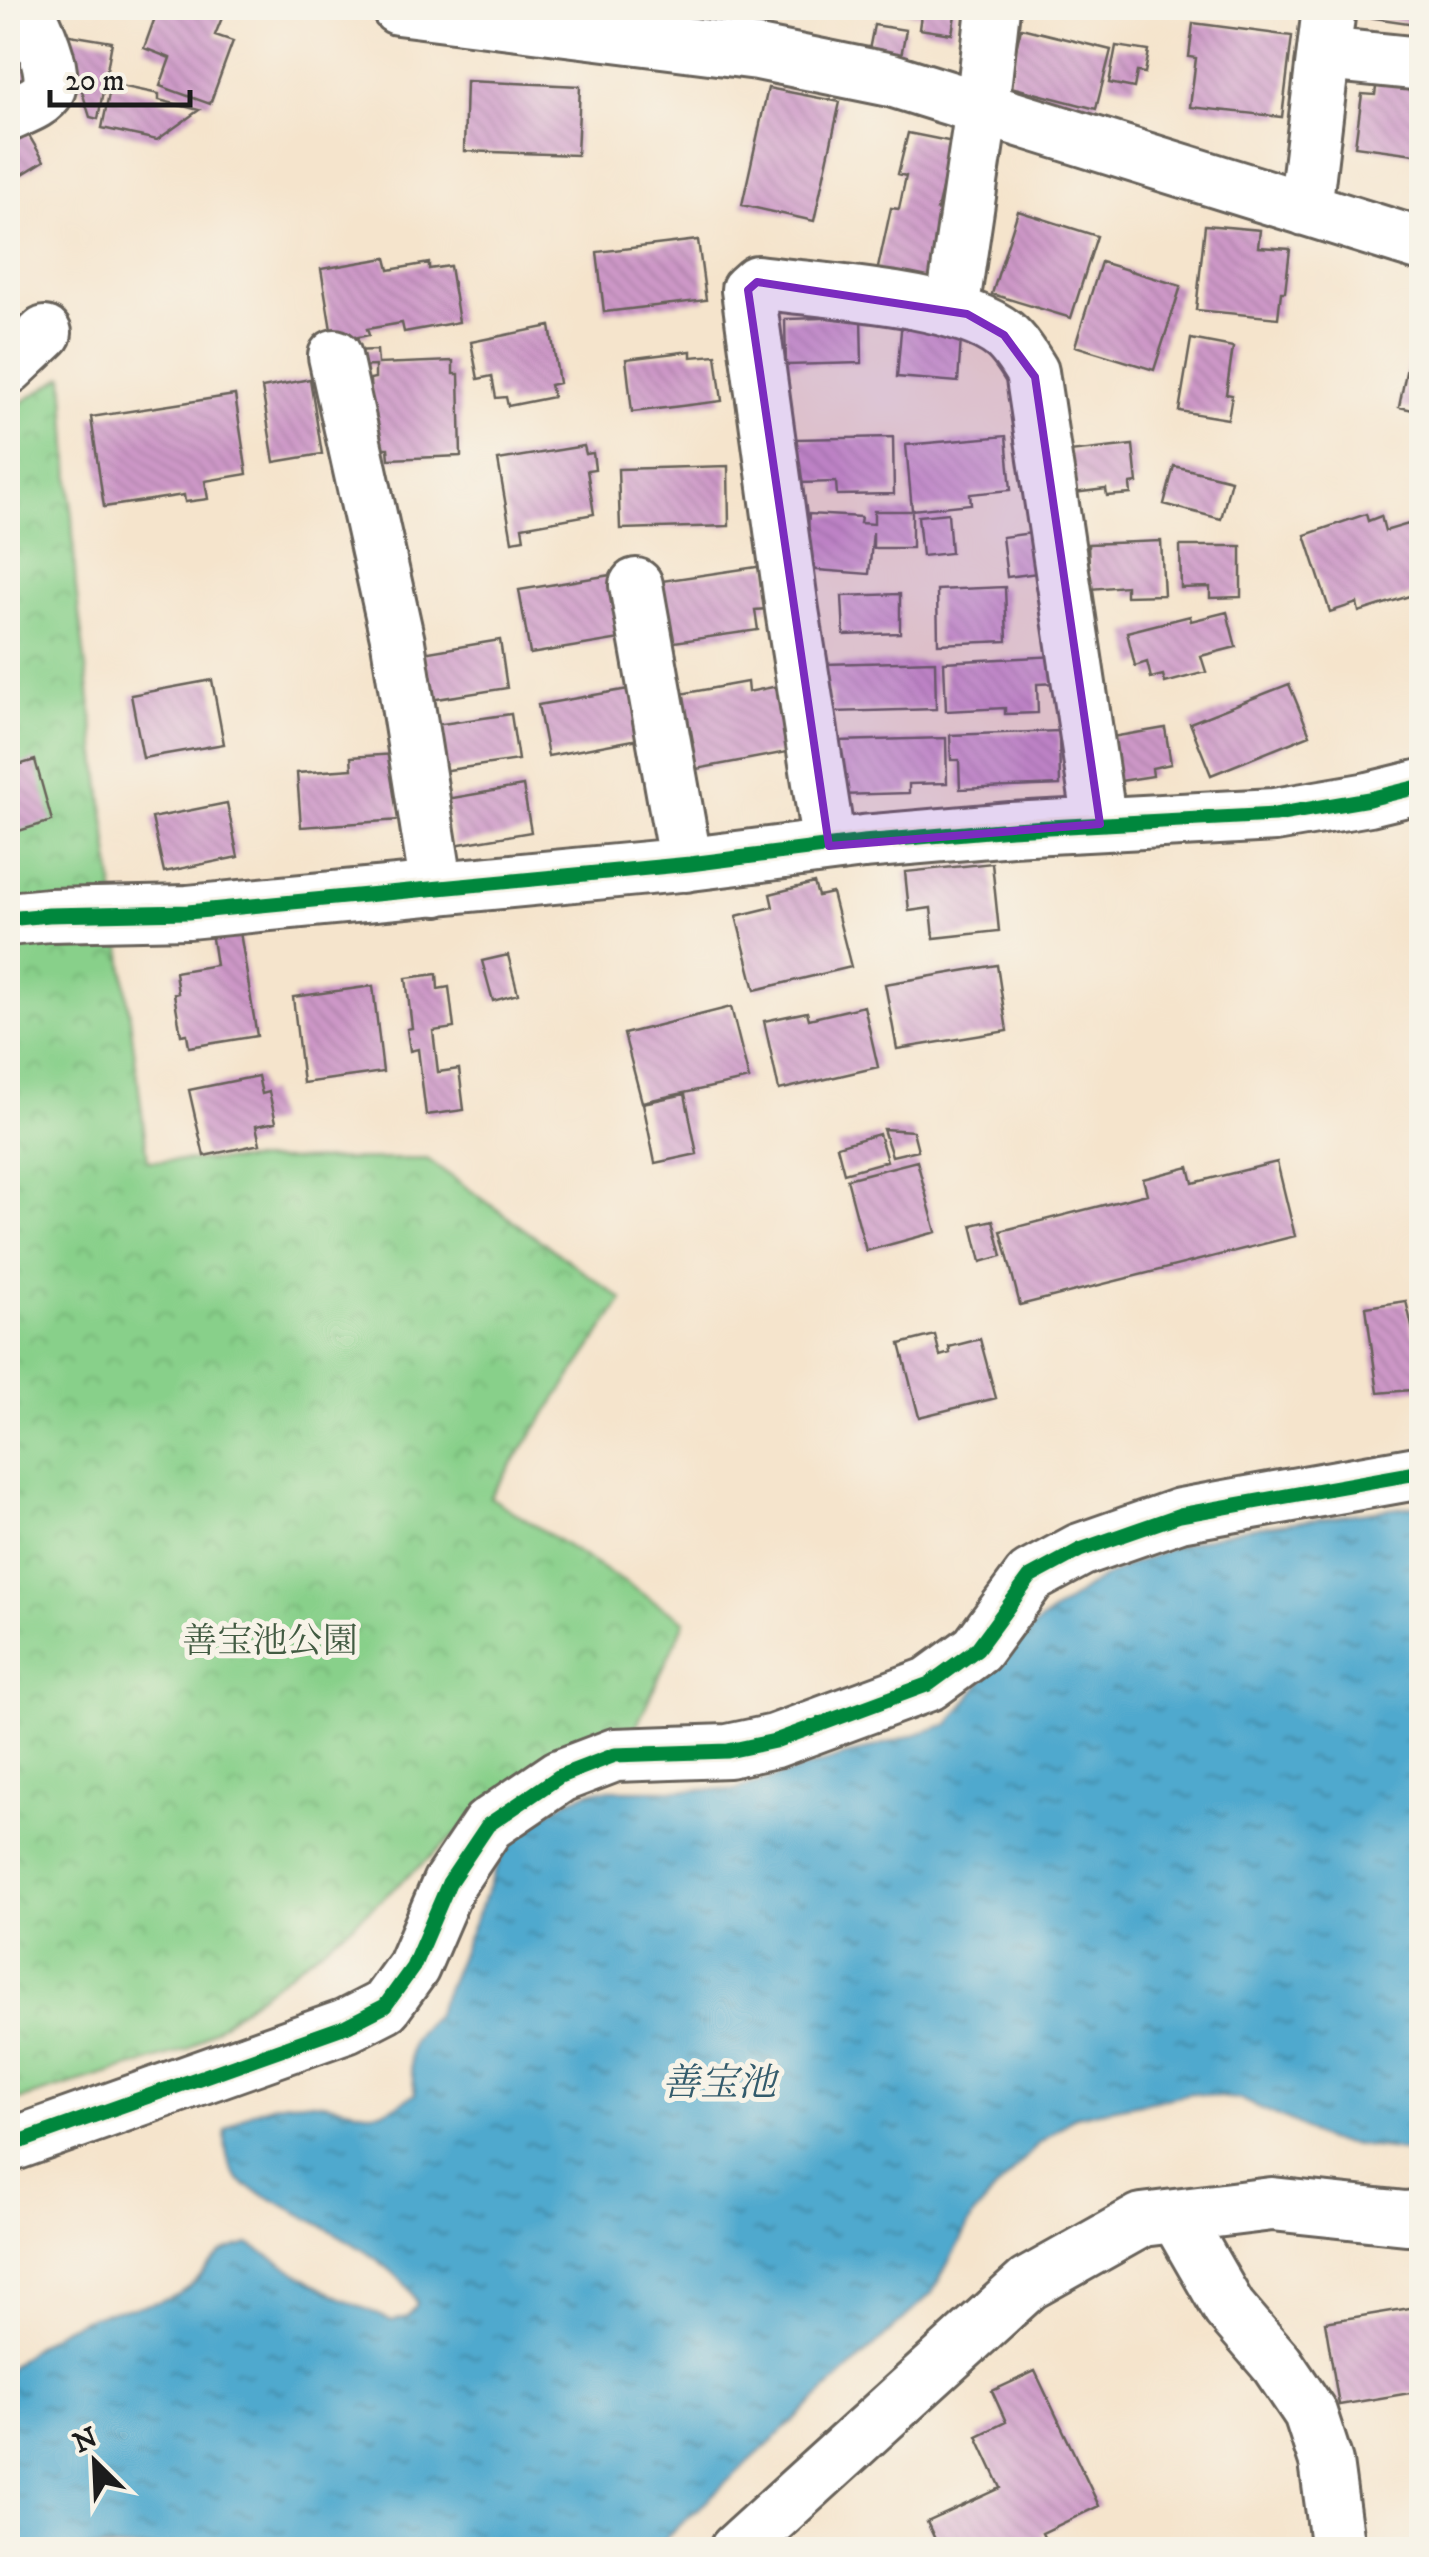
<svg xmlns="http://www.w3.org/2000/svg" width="1429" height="2557" viewBox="0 0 1429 2557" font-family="'IM FELL DW Pica','Noto Serif JP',serif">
<defs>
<pattern id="park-crowns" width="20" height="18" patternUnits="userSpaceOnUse" patternTransform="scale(2.5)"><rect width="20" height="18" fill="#88d08a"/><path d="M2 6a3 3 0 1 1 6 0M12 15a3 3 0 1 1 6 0" fill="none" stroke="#75b276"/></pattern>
<pattern id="water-ripples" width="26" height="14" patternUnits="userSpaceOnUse" patternTransform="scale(2.5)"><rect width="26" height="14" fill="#50a9ce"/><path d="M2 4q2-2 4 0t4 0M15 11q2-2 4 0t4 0" fill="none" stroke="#4289a6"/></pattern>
<pattern id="building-back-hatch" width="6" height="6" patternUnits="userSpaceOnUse" patternTransform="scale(2.5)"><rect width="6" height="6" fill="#cd98c7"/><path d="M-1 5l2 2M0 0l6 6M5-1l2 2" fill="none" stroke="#af82aa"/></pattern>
</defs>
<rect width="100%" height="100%" fill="#f7f3e8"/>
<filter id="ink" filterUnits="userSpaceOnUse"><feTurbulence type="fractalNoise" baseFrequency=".01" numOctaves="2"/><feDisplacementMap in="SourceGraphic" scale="20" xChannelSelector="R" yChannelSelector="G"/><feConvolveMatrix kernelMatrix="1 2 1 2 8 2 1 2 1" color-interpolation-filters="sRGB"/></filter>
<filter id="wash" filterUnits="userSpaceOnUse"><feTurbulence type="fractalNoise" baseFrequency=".0048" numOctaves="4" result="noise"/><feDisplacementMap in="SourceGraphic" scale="40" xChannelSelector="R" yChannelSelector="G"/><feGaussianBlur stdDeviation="2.25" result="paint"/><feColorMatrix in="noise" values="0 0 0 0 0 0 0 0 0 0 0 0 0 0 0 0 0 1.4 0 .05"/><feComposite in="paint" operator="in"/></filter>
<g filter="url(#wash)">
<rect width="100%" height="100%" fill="#f5e4cc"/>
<path fill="url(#park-crowns)" stroke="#527653" stroke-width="2.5" d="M64,376L76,589L148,1161L427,1159L623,1300L490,1497L685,1621L630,1740L503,1794L348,1928L187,2050L8,2103V411Z"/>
<path fill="url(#water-ripples)" stroke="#366275" stroke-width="2.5" d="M1421,1505V2153L1326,2141L1295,2123L1242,2100L1191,2093L1075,2116L1038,2144L974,2215L932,2293L654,2549H8V2369C36,2344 63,2324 100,2314C128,2306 155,2307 182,2292C199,2283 206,2267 220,2255C227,2249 240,2247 249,2244L332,2294L392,2321L408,2317L417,2304C404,2264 311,2220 274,2200C264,2194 248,2189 240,2181C227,2168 224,2146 226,2130C257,2102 293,2097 334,2105C351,2109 370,2116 388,2109C397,2106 406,2099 415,2094C410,2053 400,2045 435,2016L502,1855L522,1828L568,1800L596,1790H735L949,1724L1006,1651L1037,1624L1092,1584L1123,1568L1176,1546L1243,1529Z"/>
<g id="blocks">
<path fill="url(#building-back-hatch)" d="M146,8H226L215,35L233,41L210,104L160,86L170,58L144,48L157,12Z
M782,8H814L813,18L781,13Z
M885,8H956L952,34L919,29L921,15Z
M1355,8H1422V25L1354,15Z
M1193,23L1292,36L1282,117L1190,107L1196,58L1189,57Z
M8,25L32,81L8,86Z
M874,25L906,30L901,56L869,50Z
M1021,28L1111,50L1096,109L1007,86Z
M64,34L112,42L98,119L90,117Z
M1116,46L1149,51L1145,73L1137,72L1134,88L1109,83Z
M1377,80L1422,85V155L1355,146L1362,94L1375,95Z
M466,81L580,86L577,155L464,151Z
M111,84L159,94V100L199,110L157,140L102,128Z
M768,88L840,102L814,221L742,205Z
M8,124L24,127L44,161L8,183Z
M908,133L953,142L937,210L950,213L943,281L876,277L891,208L899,209L906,176L898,174Z
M1018,211L1097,236L1071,318L992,294Z
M1205,225L1260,230L1258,247L1290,249L1285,292H1281L1278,318L1196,310Z
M698,240L706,300L604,312L597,252Z
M386,258L389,270L429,263V269L450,266L459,322L404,332L402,323L367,329L369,335L333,342L321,269Z
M1101,262L1181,286L1154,370L1075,346Z
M861,317L862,363L786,365L785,319Z
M902,319L962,323L958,382L897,377Z
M550,326L559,383L550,385L553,397L508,406L506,397L496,398L492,376L478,379L471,342Z
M1191,339L1233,347L1226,394L1232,395L1228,419L1179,411Z
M1411,347L1422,349V412L1399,407Z
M377,350L378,364L453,361V374H459L461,456L389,459L388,448H372L370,379L375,378V366L352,367L351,351Z
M691,351V357L716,355L722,401L632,412L626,359Z
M310,379L322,454L274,462L262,388Z
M235,395L247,474L205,481L208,499L185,502L184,495L104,507L91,417Z
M1006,436L1011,490L970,494L971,504L912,510L906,445Z
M893,437L894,494L837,495L836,482L798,483L796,439Z
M1133,445L1137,483L1130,484L1131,494L1107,496L1106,489L1073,493L1069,452Z
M584,446L586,454L593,453L595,469L587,470L594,514L522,527L524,539L512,541L498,460Z
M728,466L729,526L620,529L618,469Z
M1174,466L1231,480L1221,519L1164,504Z
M874,511H912V548H873V532L869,574L805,569L809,514L861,517L860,523L874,524Z
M948,513L951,553L922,556L918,516Z
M1366,514L1368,521L1381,516L1385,531L1422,520V592L1359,612L1357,603L1330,612L1305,535Z
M1040,532L1045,572L1007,577L1002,537Z
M1161,541L1164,595L1126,596V586L1090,589L1088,544Z
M1180,546H1241V597L1210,598V587L1181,588Z
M770,565L767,609L755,610L758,630L674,642L676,653L666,655L655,582Z
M617,574L620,639L530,654L519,590Z
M1005,587L1007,641L938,644L937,590Z
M900,594V633L844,635L842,596Z
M1227,612L1236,647L1201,656L1206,672L1165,683L1163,675L1151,678L1147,662L1135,666L1127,632L1190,616L1191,621Z
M500,640L507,688L430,700L423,653Z
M1057,656L1058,683L1037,684L1038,713L1005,714V708L946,711L944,662Z
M935,661L936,709L833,712L832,691H826L825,664Z
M212,680L224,744L143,758L131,695Z
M747,682L748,692L778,686L792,723L783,725L787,752L691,770L686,743L693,742L691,731L681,733L675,695Z
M1289,684L1310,735L1211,775L1190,723Z
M634,688L644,738L548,756L538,705Z
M511,714L518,760L441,771L435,725Z
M1165,728L1171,764L1152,768L1153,776L1114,782L1106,738Z
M1059,731L1060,785L960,789L959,760H951L950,735Z
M946,738L947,783L909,784V793L839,795L837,741Z
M395,754L400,820L301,827L297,773L352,769L351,757Z
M35,760L52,821L12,833L8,826V768Z
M523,786L531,832L454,845L447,799Z
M227,803L238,857L164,872L152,818Z
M992,863L999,931L934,938L931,908L909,911L905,872Z
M814,883L818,896L832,893L851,967L755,990L736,916L773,907L770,894Z
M238,920L257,1036L189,1047L187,1034L181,1035L174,994L178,993L175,972L216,965L210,925Z
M508,955L518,994L493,1001L482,961Z
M997,965L1007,1031L897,1049L885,984Z
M437,974L438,989L449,987L454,1028L433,1031L438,1072L459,1069L464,1110L426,1115L418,1049L410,1051L407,1029L412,1028L406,978Z
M373,986L383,1072L303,1083L293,997Z
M864,1006L878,1067L779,1090L764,1021L807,1012L809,1019Z
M731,1007L749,1079L642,1102L624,1034Z
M258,1076L262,1094L269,1092L276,1122L256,1126L260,1144L204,1156L189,1090Z
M685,1094L697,1154L655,1163L643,1103Z
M883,1129L913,1131L918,1150L892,1156Z
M879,1134L887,1161L844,1173L837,1146Z
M917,1161L936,1232L866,1251L847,1179Z
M1277,1162L1295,1236L1020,1305L1001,1231L1147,1194L1143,1179L1189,1167L1193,1183Z
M993,1220L1002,1256L981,1262L972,1225Z
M1406,1301L1414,1335H1422V1389L1378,1393L1366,1307Z
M935,1335L940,1356L950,1353L949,1347L980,1339L996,1398L919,1417L900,1344Z
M1422,2306V2391L1339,2405L1325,2322Z
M1035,2371L1099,2506L1042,2533L1050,2550H940L927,2522L1001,2488L977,2436L1006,2422L992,2391Z"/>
</g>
</g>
<g filter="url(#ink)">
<use href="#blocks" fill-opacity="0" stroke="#68625a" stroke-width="2.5"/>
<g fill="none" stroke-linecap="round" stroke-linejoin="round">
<g stroke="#68625a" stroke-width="58">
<path id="minor" d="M398,8L758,53L891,80L1422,245
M1324,54L1422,64
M8,115C20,109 41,103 48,90C58,72 35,24 26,8
M1305,209L1329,8
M952,311L982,108L993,8
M335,356L398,642L437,889
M8,368L45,333
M636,585L686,865
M829,846L792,610L748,290L757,282C821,291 956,297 1004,335C1016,345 1024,359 1032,372L1100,824
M8,919L49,915L188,912L690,864L863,842L1011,829L1275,815L1369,799L1422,786
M8,2146L346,2026L385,2006L413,1967L449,1883L488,1825L560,1776L615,1755L728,1751L775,1741L929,1684L977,1649L1030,1577L1080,1550L1180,1515L1422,1472
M1176,2216L1229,2308L1277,2364L1310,2413L1326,2462L1338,2550
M736,2550L1028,2284L1142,2220L1272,2204L1406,2218L1422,2216"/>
</g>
<use href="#minor" stroke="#fff" stroke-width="52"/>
<g stroke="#f7f3e8" stroke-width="21">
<path id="cycleway" d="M8,919L49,915L188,912L690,864L863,842L1011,829L1275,815L1369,799L1422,786
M8,2146L346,2026L385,2006L413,1967L449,1883L488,1825L560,1776L615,1755L728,1751L775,1741L929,1684L977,1649L1030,1577L1080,1550L1180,1515L1422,1472"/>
</g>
<use href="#cycleway" stroke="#00873e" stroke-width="15"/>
</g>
</g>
<path fill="#7b2cbf" fill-opacity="0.2" stroke="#7b2cbf" stroke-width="8" stroke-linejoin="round" d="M757,282L967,314L1004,335L1035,377L1100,824L829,846L748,290Z"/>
<g text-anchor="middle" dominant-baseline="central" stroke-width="10" stroke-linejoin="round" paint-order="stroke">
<g font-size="35" fill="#425b42" stroke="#f7f3e8">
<text x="270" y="1642">善宝池公園</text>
</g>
<g font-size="38" font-style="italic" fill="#335b6c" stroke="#f7f3e8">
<text x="719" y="2084">善宝池</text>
</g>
</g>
<rect width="1429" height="2557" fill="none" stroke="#f7f3e8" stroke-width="40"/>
<g transform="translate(95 2462) rotate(336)" stroke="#f7f3e8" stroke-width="8" paint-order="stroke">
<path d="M0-8L18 38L0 25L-18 38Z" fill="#1c1c1c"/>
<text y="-15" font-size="28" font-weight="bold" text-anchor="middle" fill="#1c1c1c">N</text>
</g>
<path d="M50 90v15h140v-15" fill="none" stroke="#1c1c1c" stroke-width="5"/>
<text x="65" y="90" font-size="30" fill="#1c1c1c" stroke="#f7f3e8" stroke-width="8" paint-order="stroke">20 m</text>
</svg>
